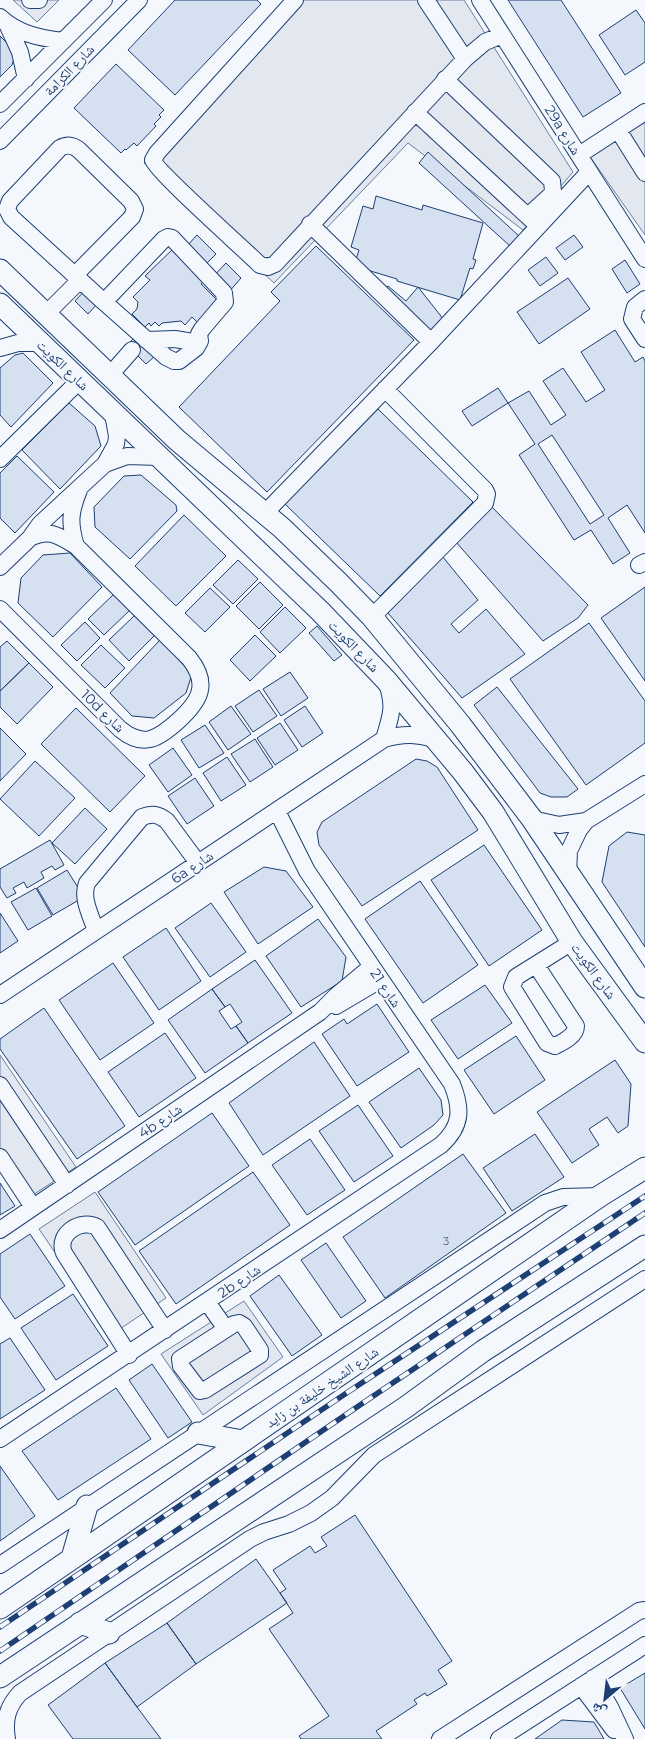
<svg xmlns="http://www.w3.org/2000/svg" width="645" height="1739" viewBox="0 0 645 1739" font-family="Montserrat,'Noto Naskh Arabic',sans-serif">
<rect width="100%" height="100%" fill="#f4f7fb"/>
<path fill="#e3e8f0" stroke="#687fa3" d="M13,0H59L37,22Z
M294,0H464L573,172L523,230L408,143L274,283L144,163Z
M645,109V235L586,151Z
M0,1055L76,1167L22,1202L0,1170Z
M95,1192L166,1298L111,1335L39,1229Z
M244,1301L283,1357L203,1415L161,1354Z"/>
<path fill="#d5e0f0" stroke="#1d3f73" fill-rule="evenodd" d="M175,0H257L261,4L175,95L128,50Z
M508,0H561L621,93L583,117Z
M636,10L645,23V62L625,75L599,35Z
M0,36L16,52L12,65L0,77Z
M116,64L164,110L159,115L161,117L154,124L156,126L137,146L134,143L126,150L125,149L121,153L74,108Z
M428,152L520,237L511,247L419,163Z
M376,196L422,210L423,205L483,223L473,259L476,260L473,269L470,268L460,300L397,281V279L354,266L359,250L351,247L363,206L373,209Z
M197,235L216,254L206,264L187,246Z
M574,235L583,247L565,260L556,248Z
M316,246L414,340L267,492L179,407L280,301L271,292Z
M174,248L205,280L201,284L220,303L199,324L192,317L185,325L181,321L162,323L159,326L155,322L151,326L149,323L145,327L132,314L137,309L138,302L133,297L150,280L145,276Z
M546,257L558,273L540,286L528,270Z
M625,260L640,284L627,293L612,269Z
M226,263L241,278L228,293L212,278Z
M568,278L590,309L539,344L517,312Z
M388,286L406,301L418,287L444,320L429,336L383,290Z
M85,290L98,303L88,314L75,301Z
M615,330L635,362L643,357L645,361V533L627,505L608,518L630,553L613,564L591,530L574,540L519,455L535,444L508,403L529,391L551,425L566,415L543,381L563,368L586,402L605,390L581,352ZM552,435L604,515L590,524L538,444Z
M135,337L154,357L146,364L127,345Z
M23,353L53,383L11,427L0,415V368L15,355Z
M498,388L508,403L472,426L462,411Z
M69,403L95,426L101,446L60,489L22,450Z
M378,409L473,502L380,596L285,504Z
M17,456L54,492L15,533L0,518V473Z
M141,475L176,505L177,511L130,559L95,527L94,507L124,476Z
M491,506L588,605L578,618L543,641L456,542Z
M184,515L226,556L176,606L135,566Z
M70,553L102,587L53,637L18,603L21,578L43,555Z
M442,556L478,600L451,624L459,633L486,609L525,654L462,698L388,613Z
M238,560L258,579L233,604L213,585Z
M260,582L283,605L259,629L236,606Z
M645,587V681L601,618Z
M210,588L230,607L205,632L185,613Z
M114,594L130,610L104,635L88,619Z
M285,607L306,628L280,653L260,632Z
M135,615L155,635L129,661L109,640Z
M85,622L100,638L77,661L61,645Z
M589,623L645,701V743L586,785L510,679Z
M317,626L342,655L334,661L309,633Z
M255,635L276,656L250,681L230,660Z
M160,640L192,674L186,693L154,718L132,716L110,693Z
M7,641L29,663L0,691V647Z
M101,645L125,668L105,688L81,665Z
M29,663L53,687L17,724L0,707V691Z
M290,672L308,698L281,716L263,689Z
M497,687L578,789L567,797H551L540,793L474,705Z
M259,690L277,716L253,732L235,706Z
M231,706L251,734L228,750L209,722Z
M305,706L323,733L302,747L284,720Z
M76,708L145,776L110,812L41,744Z
M280,723L298,750L275,765L257,738Z
M205,725L224,753L199,768L181,740Z
M0,728L26,754L0,781Z
M255,739L273,767L250,782L231,754Z
M173,748L192,775L168,792L149,765Z
M227,757L246,785L221,801L203,773Z
M416,759L427,761L437,767L478,830L362,906L319,845L317,832L322,822Z
M35,761L75,798L39,836L0,799Z
M195,778L214,806L187,824L168,796Z
M85,808L107,829L75,864L52,843Z
M627,832L645,835V947L602,882L609,846Z
M50,840L64,865L55,870L52,866L41,872L44,878L27,888L24,882L13,888L16,893L7,898L0,887V869Z
M484,845L542,930L489,966L431,880Z
M264,867L286,871L313,907L258,944L224,892Z
M67,870L84,897L53,915L37,888Z
M420,881L478,965L423,1003L365,919Z
M36,888L52,916L28,930L11,902Z
M211,903L246,952L210,977L175,928Z
M0,913L18,941L0,953Z
M318,919L346,957L342,981L301,1007L266,956Z
M166,928L201,981L159,1010L123,957Z
M255,960L292,1013L248,1043L236,1026L242,1022L230,1004L225,1007L212,989Z
M113,963L154,1023L100,1060L59,1000Z
M485,985L512,1023L458,1059L431,1020Z
M212,989L225,1007L219,1011L231,1029L236,1026L248,1043L205,1073L168,1020Z
M377,1004L409,1052L357,1086L322,1034L344,1019L347,1024Z
M44,1008L125,1126L77,1159L0,1049V1039Z
M165,1033L196,1078L139,1117L108,1072Z
M516,1036L545,1080L494,1114L464,1070Z
M314,1042L350,1096L263,1155L229,1103Z
M615,1060L631,1084L628,1126L618,1133L607,1117L589,1129L599,1145L572,1163L537,1112Z
M419,1068L441,1100L443,1115L434,1125L401,1148L369,1102Z
M358,1105L393,1156L354,1182L319,1131Z
M212,1113L249,1166L135,1245L98,1192Z
M535,1134L564,1177L512,1211L483,1168Z
M310,1139L345,1190L307,1215L272,1165Z
M463,1154L506,1213L385,1298L343,1237Z
M253,1172L290,1225L176,1304L139,1251Z
M0,1183L15,1206L0,1215Z
M30,1234L65,1286L15,1319L0,1297V1254Z
M326,1243L366,1301L341,1318L301,1260Z
M279,1275L322,1335L292,1356L250,1296Z
M73,1294L108,1346L56,1380L21,1328Z
M10,1338L45,1390L0,1419V1344Z
M152,1364L192,1422L168,1438L129,1380Z
M116,1388L151,1439L58,1500L22,1451Z
M0,1466L35,1516L0,1541Z
M355,1515L452,1661L438,1670L447,1684L427,1696L425,1693L414,1700L417,1704L376,1731L382,1739H301L299,1736L329,1716L269,1629L293,1613L280,1593L286,1589L273,1570L310,1546L315,1553L327,1546L321,1537Z
M256,1559L287,1603L196,1664L167,1623Z
M167,1623L196,1664L137,1707L105,1663Z
M105,1663L137,1707L161,1739H73L48,1705Z
M645,1673V1729L620,1688Z
M562,1720L594,1722L604,1739H535Z"/>
<g fill="none" stroke-linecap="round" stroke-linejoin="round">
<g stroke="#1d3f73" stroke-width="18">
<path id="minor" d="M30,0H39
M295,0L157,153L153,160C156,171 245,250 260,265L268,267L275,264L465,59L485,42L502,35
M426,0L465,59
M480,0L645,259
M0,17C18,34 40,38 63,41
M7,24L20,52L26,79
M445,79L552,181L553,191L551,195L528,216
M0,104L104,0
M415,112L535,223
M618,130L645,173
M0,141L139,0
M579,155L645,112
M310,224L431,342
M75,275L132,217L135,209L131,201L79,150C73,145 67,144 60,148L10,201L7,209L11,217L104,302L164,239L168,237L172,238L224,293L225,302L202,329L199,334L200,341L196,348L179,361H174L166,357L104,302
M645,299L635,307L632,319L645,339
M46,314L80,280
M146,340L175,339L199,343
M0,348L18,343H39
M110,375L132,350
M0,459L79,381
M105,464L127,456L159,457
M265,513L431,342L589,172
M76,546C69,523 70,512 79,490
M639,565L645,562
M0,567L30,538L40,524L105,464L116,444L117,436L113,414
M0,609L120,729C144,749 159,738 178,721C200,701 210,684 189,658L76,546C59,536 49,528 30,538
M372,617L485,503L487,494L485,490L385,389
M384,739C391,715 395,708 387,683
M532,819L559,825L586,821
M568,874L569,851L579,830L586,821L645,784
M96,931C91,916 81,898 87,883L142,817C152,813 158,814 167,821L198,863
M536,965L576,1026C576,1036 563,1042 555,1046L547,1043L512,987L516,977L572,942
M0,995L384,739C404,733 418,734 437,740
M336,1006L380,980
M0,1085L67,1185
M0,1157L33,1207
M0,1230L320,1012L336,996L371,967
M207,1302L226,1329
M239,1323L244,1326L260,1350V1355L205,1390L200,1391L181,1366L180,1359L234,1324Z
M129,1355L64,1253C56,1234 81,1218 97,1227L165,1330
M0,1439L441,1145C462,1126 462,1109 452,1084L307,871L277,811
M0,1565L545,1203L563,1197L600,1196
M593,1678L610,1707L625,1739
M581,1686L614,1730
M7,1739C4,1720 7,1707 20,1693L250,1539L264,1532L289,1524L311,1513L332,1498L374,1455L645,1279
M440,1739L639,1611L645,1610
M499,1739L645,1645"/>
</g>
<g stroke="#1d3f73" stroke-width="23">
<path id="major" d="M0,270L177,440L282,528L338,582L372,617L460,724L532,819L645,987
M0,304L320,611L386,680L463,772L493,812L572,942L645,1042
M198,1433L243,1441
M72,1558L87,1506
M0,1608L600,1196L645,1168
M80,1623L109,1633
M0,1677L406,1407L483,1351L645,1246"/>
</g>
<use href="#minor" stroke="#f4f7fb" stroke-width="16"/>
<use href="#major" stroke="#f4f7fb" stroke-width="21"/>
<g stroke="#1d3f73" stroke-width="5.5">
<path id="rail" d="M0,1627L348,1392L645,1196
M0,1651L360,1405L645,1213"/>
</g>
<use href="#rail" stroke="#f4f7fb" stroke-width="4" stroke-dasharray="11" stroke-linecap="butt"/>
</g>
<g text-anchor="middle" dominant-baseline="central" stroke-width="4" stroke-linejoin="round" paint-order="stroke">
<g font-size="11" fill="#4b6792">
<text x="446" y="1241">3</text>
</g>
<g font-size="14" fill="#1d3f73" stroke="#f4f7fb">
<text transform="translate(69 70) rotate(-46)">شارع الكرامة</text>
<text transform="translate(563 130) rotate(58)">29a شارع</text>
<text transform="translate(63 365) rotate(44)">شارع الكويت</text>
<text transform="translate(354 646) rotate(46)">شارع الكويت</text>
<text transform="translate(103 711) rotate(44)">10d شارع</text>
<text transform="translate(192 867) rotate(-34)">6a شارع</text>
<text transform="translate(594 971) rotate(54)">شارع الكويت</text>
<text transform="translate(386 988) rotate(56)">شارع 21</text>
<text transform="translate(160 1121) rotate(-34)">4b شارع</text>
<text transform="translate(239 1281) rotate(-34)">2b شارع</text>
<text transform="translate(322 1387) rotate(-34)">شارع الشيخ خليفة بن زايد</text>
</g>
</g>
<g transform="translate(605 1699) rotate(208)" stroke="#f4f7fb" stroke-width="4" paint-order="stroke">
<path d="M0-4L9 19L0 12L-9 19Z" fill="#1d3f73"/>
<text y="-8" font-size="14" font-weight="bold" text-anchor="middle" fill="#1d3f73">ش</text>
</g>
</svg>
